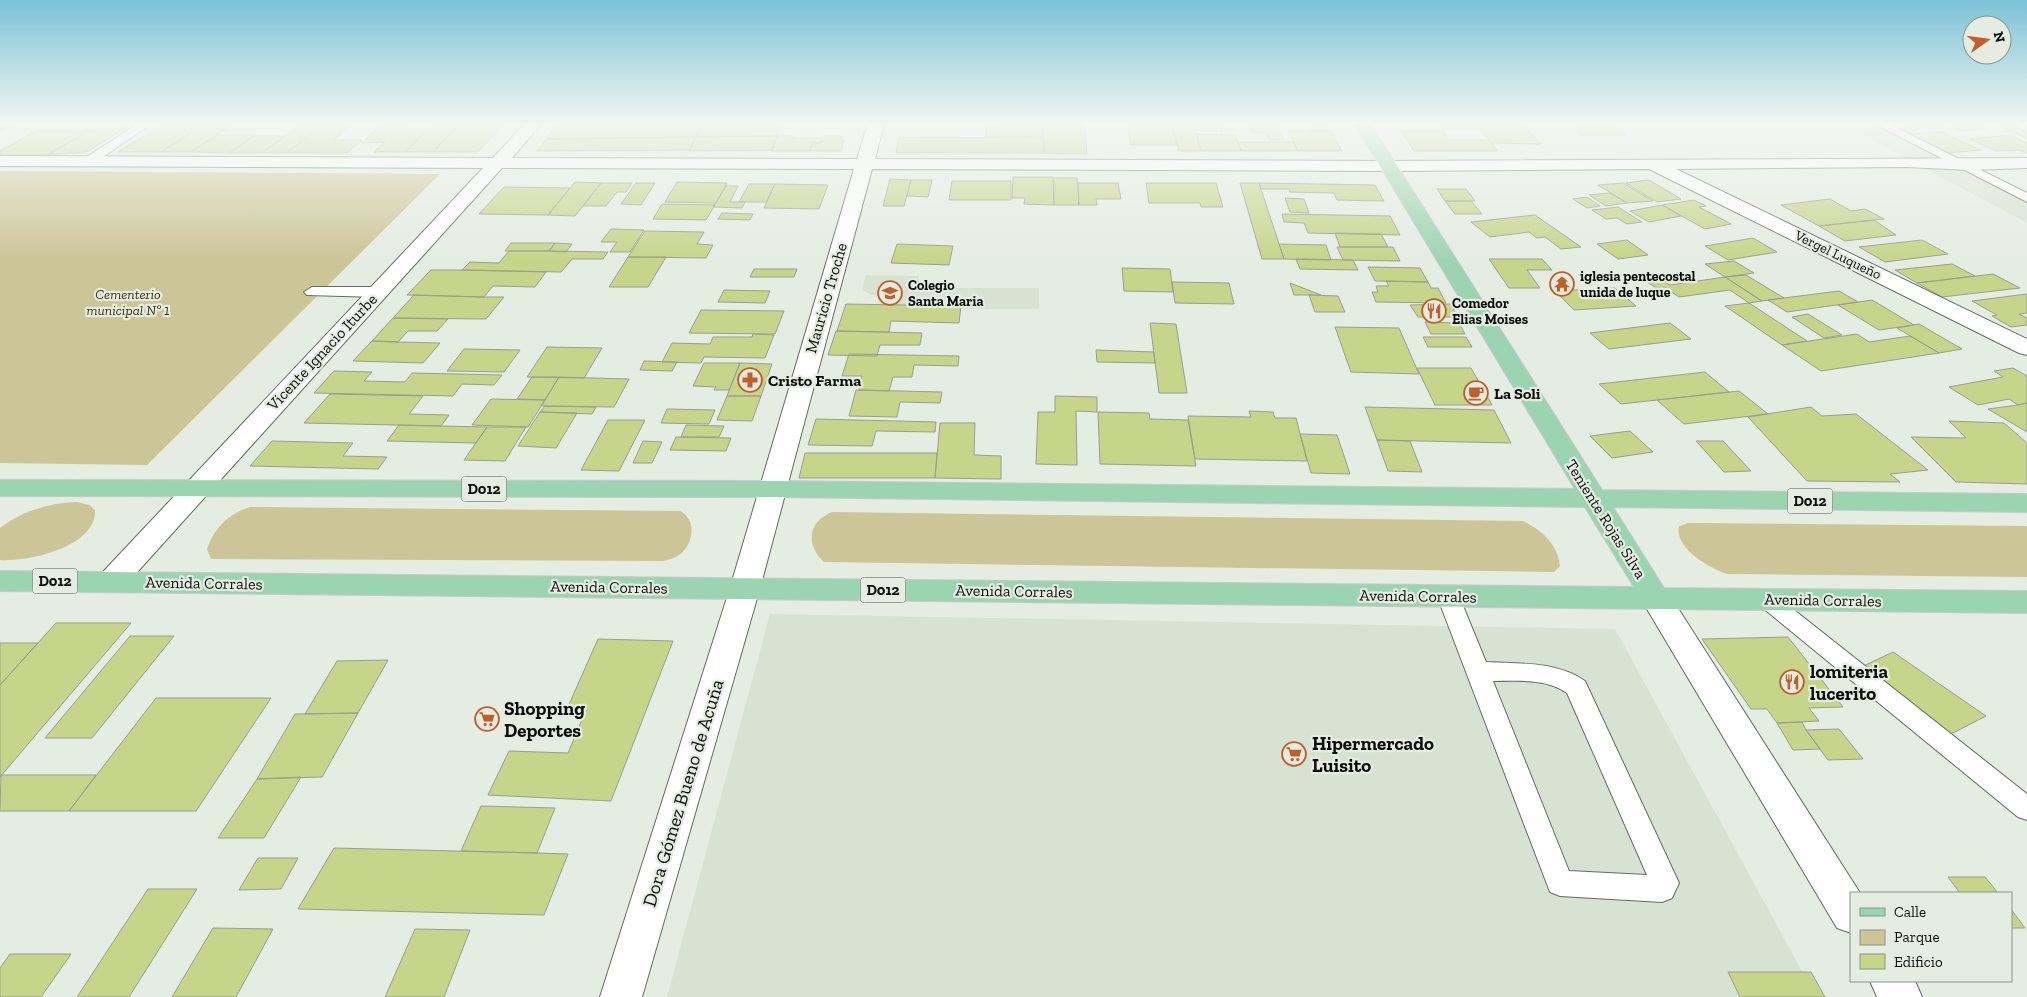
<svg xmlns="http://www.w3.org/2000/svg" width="2027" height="997" viewBox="0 0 2027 997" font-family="'Zilla Slab',serif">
<rect width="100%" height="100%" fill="#e5ece2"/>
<path fill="#d7e2d2" d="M1841,123H1876L2027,202V223Z
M866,275L919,276L916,288H1039V309H876L880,296L871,295L862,290Z
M770,614L1615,629L1816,997H667Z"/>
<path fill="#ccc597" d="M0,171L440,174L147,465L0,463Z
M77,502L89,505L95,510C97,547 28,562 0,560V528C22,511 49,503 77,502Z
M250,507L680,511C694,518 695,536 685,549C680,556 672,559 664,561L211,559L207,549C214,528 228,514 250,507Z
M832,512L1523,521C1542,530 1558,545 1560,566L1554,572L824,562C805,544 808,522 832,512Z
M1688,523L2027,526V577L1727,574C1709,568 1674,548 1679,526Z"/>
<path fill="#c6d589" stroke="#9b9d93" d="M165,123H206L161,152H118Z
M206,123H235L191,152H161Z
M302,123H314L309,127H319L287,153H262Z
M384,123H408L403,127H378Z
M440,123H505L501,127H435Z
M558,123H612L610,126H702L696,137L546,139Z
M704,123H782L777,136L696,137Z
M904,123H997L996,124Z
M1007,123L1043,124V137H986V127H1007Z
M1043,123H1084L1087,154L1044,153Z
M1127,123H1171L1177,145H1131Z
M1172,123H1193L1201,151H1179Z
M1193,123H1220L1223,132L1195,130Z
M1248,123H1276L1284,140H1269L1266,133L1252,132Z
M1308,123H1326L1331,131H1312Z
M1437,123H1474L1480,130L1442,129Z
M1474,123H1522L1541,144L1492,143Z
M1931,123L1943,127L1915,130L1903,125Z
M1976,124L1986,129L1960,131L1949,126Z
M2013,124L2027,131V139L1998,125Z
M320,126H350L334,140H362L347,153H287Z
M128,127L86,152L47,155L90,130Z
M431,127H457L433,152H405Z
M457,127H501L478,152H433Z
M1573,127H1619L1627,135H1580Z
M378,128H430L405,152H374L385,142L361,143Z
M37,130H90L47,155H0V151Z
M1288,131H1331L1342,151H1298Z
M1401,131H1443L1449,140H1489L1498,151H1414Z
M1941,132L1981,150L1947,153L1908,134Z
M1197,134L1235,135L1241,151H1201Z
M218,135H255L230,153L191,152Z
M253,136H285L262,153H230Z
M777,136L772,150L689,151L696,137Z
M777,136H793L792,138H822L821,143H813L810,151H771Z
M823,136H842L841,140H844L841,151H810L813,143H821Z
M2000,136H2012L2027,143V153L2018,150L1996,151L1970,139Z
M696,137L690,150L537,151L546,139Z
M899,137L1044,138V153H896Z
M1238,142H1294L1298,151H1241Z
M1013,177H1053L1054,205L1024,204L1025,198H1012Z
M1054,178H1077L1079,205H1054Z
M890,179L911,180L904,206H883Z
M911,180H932L928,197L907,196Z
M1649,180L1681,199L1657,202L1626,183Z
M952,181H1011V200H949Z
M575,182L601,183L575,216L548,215Z
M677,182L727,183L716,203L665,202Z
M601,183H632L626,192H617L606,206H583Z
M636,183H655L641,205L621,204Z
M1078,183H1118L1121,199H1096L1097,205H1079Z
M1146,183H1216L1223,207H1201L1200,203H1149Z
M1240,183H1259L1284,259H1262Z
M1259,183L1375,185L1384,201L1337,200L1334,193L1290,192L1289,189H1261Z
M1623,183L1653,201L1627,203L1598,185Z
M749,184H775L766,202H739Z
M775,184L828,185L819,209L764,208Z
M726,186H738L730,202H745L742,208L713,207Z
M504,187L570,188L548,215L479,214Z
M1437,189H1466L1475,201H1445Z
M1610,193L1627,203L1606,206L1589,195Z
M1587,197L1600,206L1587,208L1573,199Z
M1285,198L1304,199L1309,213L1290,212Z
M1830,199L1851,211L1865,209L1884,219L1819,226L1781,205Z
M1694,200L1706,206L1699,207L1731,224L1705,229L1662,205Z
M1445,201H1471L1482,214H1455Z
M662,204L715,205L706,220L653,219Z
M1662,205L1681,216L1649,222L1630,211Z
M1618,207L1642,222L1627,224L1617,218L1606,219L1592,210Z
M722,213L753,214L750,220L718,219Z
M1282,214L1390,216L1400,235L1308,233L1304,223L1284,222Z
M1535,215L1581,247L1561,249L1545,237L1537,238L1529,232L1490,237L1471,222Z
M1874,220L1896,235L1845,241L1819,226Z
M611,229L644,230L630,252H610L617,242H601Z
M645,231L704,232L697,244L713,245L706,258L628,257Z
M1335,233L1381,234L1388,247H1340Z
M1753,238L1777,252L1728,260L1705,246Z
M1627,240L1648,255L1618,259L1597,244Z
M1922,240L1948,254L1885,262L1859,247Z
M511,243H555L549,251H505Z
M555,243L572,244L566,252L549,251Z
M897,244L953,246L949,265L891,263Z
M1279,244L1326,245L1331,260L1284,259Z
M1337,247H1393L1400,261L1343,260Z
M509,251H549L608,252L603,259H572L561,272L462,270L470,262L499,263Z
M628,257H666L648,287H609Z
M1296,259L1353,260L1358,270L1300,269Z
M1489,259H1542L1552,270H1527L1540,288H1509Z
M1734,261L1754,273L1725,277L1705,264Z
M1952,264L1975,276L1917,283L1895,270Z
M1368,267L1420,268L1428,282L1375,281Z
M1122,268L1170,269L1173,292L1124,291Z
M754,269H797L794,277H750Z
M431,270H462L546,272L535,287L493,286L484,297L407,295Z
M1993,274L2020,288L1942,297L1917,283Z
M1746,275L1784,298L1762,301L1725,277Z
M1725,277L1762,301L1749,303L1730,290L1679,297L1666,288L1658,289L1647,282L1662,280L1670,285Z
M1386,281L1428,282L1431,288H1438L1446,303L1376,302L1372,292H1378L1376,286H1389Z
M1172,282L1229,283L1234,304L1175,303Z
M1290,283L1321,295H1294Z
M1615,288L1636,306L1574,310L1555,291Z
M724,290L770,291L765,303L718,302Z
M1839,291L1858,302L1787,312L1768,300Z
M2027,294V313L2019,314L2027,318V325L2011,327L1992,316L1997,315L1972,301Z
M414,295L484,297H504L486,319L393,318Z
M1309,295L1338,296L1345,312H1315Z
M1872,300L1914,325L1879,330L1838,305Z
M1749,303L1807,341L1782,345L1725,306Z
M846,304L961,306L959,323L891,321L889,332L837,331Z
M1450,304L1458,317H1418L1410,305Z
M701,310L784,311L775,334L689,333Z
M1808,314L1842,335L1824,338L1792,317Z
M393,318L448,319L437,331H408L398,342L372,341Z
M1425,322L1459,323L1465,334H1431Z
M1150,323L1176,324L1187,393H1159Z
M1670,323L1691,339L1609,349L1590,333Z
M1919,324L1962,349L1939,353L1897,328Z
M1335,327L1399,328L1419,374L1351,372Z
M836,331L922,333L920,345H880L877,356L828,355Z
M753,334L774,335L765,358L704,357L701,363L662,362L672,343L710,344L713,337H752Z
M1857,334L1869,342L1910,336L1939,353L1821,371L1782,345Z
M1423,337H1466L1472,347H1428Z
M372,341L398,342L440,343L423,363L353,361Z
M547,347L602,348L584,378L527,377Z
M464,349L520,350L504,372L447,371Z
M1096,350L1154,352L1155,363L1097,362Z
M849,354L959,356L958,366L914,365L912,377H893L889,391L859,390L862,376H842Z
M644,361L677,362L672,371L640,370Z
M704,363H740L729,390H714L716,387L693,386Z
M740,363L772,364L761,396H727Z
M1417,368H1471L1492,405H1435Z
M2013,368L2027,376V403L2018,405L2009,399L1978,405L1949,387L2003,377L1994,371Z
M334,371L372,372L364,381L405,382L412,373L502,375L494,385L462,384L453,396L314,393Z
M1705,372L1729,392L1621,404L1599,384Z
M532,377H559L545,400L517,399Z
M559,377L629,379L614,407L541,406Z
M856,390L942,392L940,403L900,402L897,417L849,416Z
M1739,391L1768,414L1684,424L1657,400Z
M330,394L423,396L409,414L449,415L441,426L304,423Z
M727,396H761L752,421L717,420Z
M1055,396L1097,397V412L1076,411L1077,465L1036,464L1038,412H1055Z
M491,399L545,400L528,427L472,425Z
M2027,403V432L1988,409L2018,405Z
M545,406L596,407L592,414L540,412Z
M1365,407L1494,410L1511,443L1377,440Z
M1811,407L1822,416L1856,414L1928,470L1890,474L1900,482L1807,481L1748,417Z
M667,409L715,410L709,424L661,423Z
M1249,411L1273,412L1275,418H1296L1307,461L1195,459L1188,416L1251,417Z
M540,412L577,413L556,448L518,446Z
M1098,412L1149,413L1150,419L1188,420L1196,466L1100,464Z
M816,419L936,422L935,432L876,431L872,446L808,445Z
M608,420H645L619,471L581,470Z
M1949,421L2004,423L2027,443V484L1956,482L1911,437L1966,438Z
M940,423H975L974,455L1001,456V479L935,478Z
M399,425L441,426L487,427L476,443L387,441Z
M686,425L724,426L719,437H681Z
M487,427H526L505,461L464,460Z
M1630,431L1653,452L1612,458L1590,436Z
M1300,434L1337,435L1350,474L1311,473Z
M676,437L731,438L726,451L670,450Z
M1377,440L1410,441L1422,472L1388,471Z
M272,441L353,443L343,456L387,457L378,469L250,466Z
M643,441L662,442L652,463H633Z
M1696,441H1723L1751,471L1724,472Z
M805,453H937L935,478H799Z
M56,623H131L0,777V685Z
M130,636H174L92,738H45Z
M1788,637L1843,707L1809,708L1819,721L1777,723L1767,709H1751L1702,639Z
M598,639L673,641L611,801L488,795L509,751L568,753L586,710L567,709Z
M0,643H38L0,685Z
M1893,652L1986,716L1949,735L1857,669Z
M388,660L358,713L305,714L337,661Z
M156,698H271L196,811H69Z
M358,713L322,777L257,779L295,714Z
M1802,722L1806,730L1820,749L1793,750L1777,723Z
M1839,729L1863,759L1828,760L1806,730Z
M1,775H96L69,811H0Z
M301,777L264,838H218L257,779Z
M481,806L555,808L537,853L461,851Z
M334,848L537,853L568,854L544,915L298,909Z
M258,858H298L281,889L239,890Z
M1948,877H1985L1998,893H1960Z
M148,889H197L129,997H77Z
M2011,909L2025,928H2011Z
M213,928L273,929L236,997H172Z
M415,929L470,930L444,997H385Z
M10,954H71L41,997H0V968Z
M1728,972H1811L1825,997H1740Z"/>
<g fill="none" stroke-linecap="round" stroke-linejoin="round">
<g stroke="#656b63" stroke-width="2">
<path id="lane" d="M139,123L151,124L93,164H85L83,161L85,158Z
M1873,123H1887L2027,193V202Z
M312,287H378L386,292L378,297L307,295L304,292Z
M1448,588L1456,591L1459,596L1486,662C1519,664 1556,661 1585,681L1679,883L1672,898L1662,902L1560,896L1550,892L1437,596L1440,591ZM1493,681C1517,681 1546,678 1567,693L1647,875L1569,871Z
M1766,591L1774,594L2027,794V820L2018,817L1758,604L1755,599L1758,594Z"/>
</g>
<g stroke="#656b63" stroke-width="2">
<path id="street" d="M525,123H542L512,158L857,159L868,123H884L875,159L1388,161L2027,158V168L1969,170L1907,167L1676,169L2027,339V355L2019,353L1649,169L1388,171L872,169L760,588L642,997H600L730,588L854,169L502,168L122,589L111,592L100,589L96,582L100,575L483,168L0,166V156L493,158Z
M1656,588L1667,591L1860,893H1851V933L1837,928L1641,599L1645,591Z
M1870,981H1915L1922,997H1877Z"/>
</g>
<g stroke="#c9cac9" stroke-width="2">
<path id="primary" d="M0,123H15L13,126L0,131Z
M1354,123H1370L1602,490L2027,494V512L1613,507L1664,588L2027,591V613L0,591V571L1634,587L1585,507L772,497L0,496V480L772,481L1575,489Z"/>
</g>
<use href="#lane" fill="#fff" fill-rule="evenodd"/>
<use href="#street" fill="#fff" fill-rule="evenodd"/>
<use href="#primary" fill="#9bd4b0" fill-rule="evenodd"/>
</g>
<linearGradient id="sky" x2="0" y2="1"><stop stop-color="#7bc2d6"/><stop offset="0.47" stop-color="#f3f6f2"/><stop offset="1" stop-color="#f3f6f2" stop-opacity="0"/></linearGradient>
<rect width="2027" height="262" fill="url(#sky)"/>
<defs>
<g id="temple-ring" transform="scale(1.25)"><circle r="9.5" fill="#e5ece2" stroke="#c25e28" stroke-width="1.5"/><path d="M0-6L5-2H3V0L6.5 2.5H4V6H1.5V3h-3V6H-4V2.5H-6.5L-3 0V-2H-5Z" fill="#c25e28"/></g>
<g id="school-ring" transform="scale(1.25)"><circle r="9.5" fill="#e5ece2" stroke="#c25e28" stroke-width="1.5"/><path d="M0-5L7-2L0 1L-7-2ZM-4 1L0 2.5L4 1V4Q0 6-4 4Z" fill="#c25e28"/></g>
<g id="restaurant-ring" transform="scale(1.25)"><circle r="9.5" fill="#e5ece2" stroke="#c25e28" stroke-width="1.5"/><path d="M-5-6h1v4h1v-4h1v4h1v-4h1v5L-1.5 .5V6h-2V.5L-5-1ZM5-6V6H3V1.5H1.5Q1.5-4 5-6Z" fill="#c25e28"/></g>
<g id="pharmacy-ring" transform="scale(1.25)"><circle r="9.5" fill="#e5ece2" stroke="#c25e28" stroke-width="1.5"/><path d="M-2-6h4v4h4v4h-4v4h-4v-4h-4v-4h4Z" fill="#c25e28"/></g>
<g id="cafe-ring" transform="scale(1.25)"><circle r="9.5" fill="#e5ece2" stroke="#c25e28" stroke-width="1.5"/><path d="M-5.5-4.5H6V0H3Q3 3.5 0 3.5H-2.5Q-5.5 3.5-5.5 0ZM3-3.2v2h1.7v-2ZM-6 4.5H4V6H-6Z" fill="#c25e28"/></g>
<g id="supermarket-ring" transform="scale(1.25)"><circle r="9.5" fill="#e5ece2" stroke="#c25e28" stroke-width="1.5"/><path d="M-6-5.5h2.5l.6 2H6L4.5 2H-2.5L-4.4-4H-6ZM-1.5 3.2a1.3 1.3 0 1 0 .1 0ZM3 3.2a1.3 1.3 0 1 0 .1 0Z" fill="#c25e28"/></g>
</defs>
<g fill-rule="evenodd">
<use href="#temple-ring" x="1562" y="284"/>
<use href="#school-ring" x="890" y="293"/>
<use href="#restaurant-ring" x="1434" y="311"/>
<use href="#pharmacy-ring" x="750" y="380"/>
<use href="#cafe-ring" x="1476" y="393"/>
<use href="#restaurant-ring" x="1792" y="682"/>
<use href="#supermarket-ring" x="487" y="719"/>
<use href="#supermarket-ring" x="1294" y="754"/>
</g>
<g text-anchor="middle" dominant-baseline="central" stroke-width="4.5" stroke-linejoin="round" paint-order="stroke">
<g font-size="14" fill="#0a0d09" stroke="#e5ece2">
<text transform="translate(1838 255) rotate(26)">Vergel Luqueño</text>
</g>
<g font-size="14" font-weight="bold" fill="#0a0d09" stroke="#e5ece2" text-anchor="start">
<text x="1580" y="276">iglesia pentecostal<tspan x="1580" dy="16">unida de luque</tspan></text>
<text x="908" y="285">Colegio<tspan x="908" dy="16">Santa Maria</tspan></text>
<text x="1452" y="303">Comedor<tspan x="1452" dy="16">Elias Moises</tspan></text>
</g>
<g font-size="14" font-style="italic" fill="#393311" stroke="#e5ece2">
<text x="128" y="294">Cementerio<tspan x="128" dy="16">municipal Nº 1</tspan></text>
</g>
<g fill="#e5ece2" stroke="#4c504a" stroke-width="1">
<rect x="461.5" y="476.5" width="45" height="25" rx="4"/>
<rect x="1787.5" y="488.5" width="45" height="25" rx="4"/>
<rect x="32.5" y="568.5" width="45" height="25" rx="4"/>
<rect x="860.5" y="577.5" width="45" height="25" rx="4"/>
</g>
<g font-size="15" font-weight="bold" fill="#0a0d09">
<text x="484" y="489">D012</text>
<text x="1810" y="501">D012</text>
<text x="55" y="581">D012</text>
<text x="883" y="590">D012</text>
</g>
<g font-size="16" fill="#0a0d09" stroke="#e5ece2">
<text transform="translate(826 298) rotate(-74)">Mauricio Troche</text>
<text transform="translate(322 352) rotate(-47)">Vicente Ignacio Iturbe</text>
<text transform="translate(1606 519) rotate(58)">Teniente Rojas Silva</text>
<text transform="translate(204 583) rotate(1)">Avenida Corrales</text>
<text transform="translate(609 587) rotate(1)">Avenida Corrales</text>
<text transform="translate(1014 591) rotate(1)">Avenida Corrales</text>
<text transform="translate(1418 596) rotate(1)">Avenida Corrales</text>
<text transform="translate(1823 600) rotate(1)">Avenida Corrales</text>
</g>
<g font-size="16" font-weight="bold" fill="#0a0d09" stroke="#e5ece2" text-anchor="start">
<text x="768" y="380">Cristo Farma</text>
<text x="1494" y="393">La Soli</text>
</g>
<g font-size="19" font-weight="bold" fill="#0a0d09" stroke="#e5ece2" text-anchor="start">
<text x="1810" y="671">lomiteria<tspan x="1810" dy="22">lucerito</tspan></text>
<text x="504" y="708">Shopping<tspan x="504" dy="22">Deportes</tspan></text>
<text x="1312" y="743">Hipermercado<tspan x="1312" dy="22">Luisito</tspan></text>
</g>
<g font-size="19" fill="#0a0d09" stroke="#e5ece2">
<text transform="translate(683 793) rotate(-73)">Dora Gómez Bueno de Acuña</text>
</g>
</g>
<rect x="1850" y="892" width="162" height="90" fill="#e5ece2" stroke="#8d938b"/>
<rect x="1860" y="908" width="25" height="8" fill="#9bd4b0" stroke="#8d938b"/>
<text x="1894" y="917" font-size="15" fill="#0a0d09">Calle</text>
<rect x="1860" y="930" width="25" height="15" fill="#ccc597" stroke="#8d938b"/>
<text x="1894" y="942" font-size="15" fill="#0a0d09">Parque</text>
<rect x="1860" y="954" width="25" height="15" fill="#c6d589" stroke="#8d938b"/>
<text x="1894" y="967" font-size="15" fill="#0a0d09">Edificio</text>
<g transform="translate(1987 40) rotate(76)"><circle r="24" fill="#e5ece2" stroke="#8d938b"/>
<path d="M0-4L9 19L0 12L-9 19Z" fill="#c25e28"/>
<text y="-8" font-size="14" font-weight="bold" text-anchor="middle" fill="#0a0d09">N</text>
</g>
</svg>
